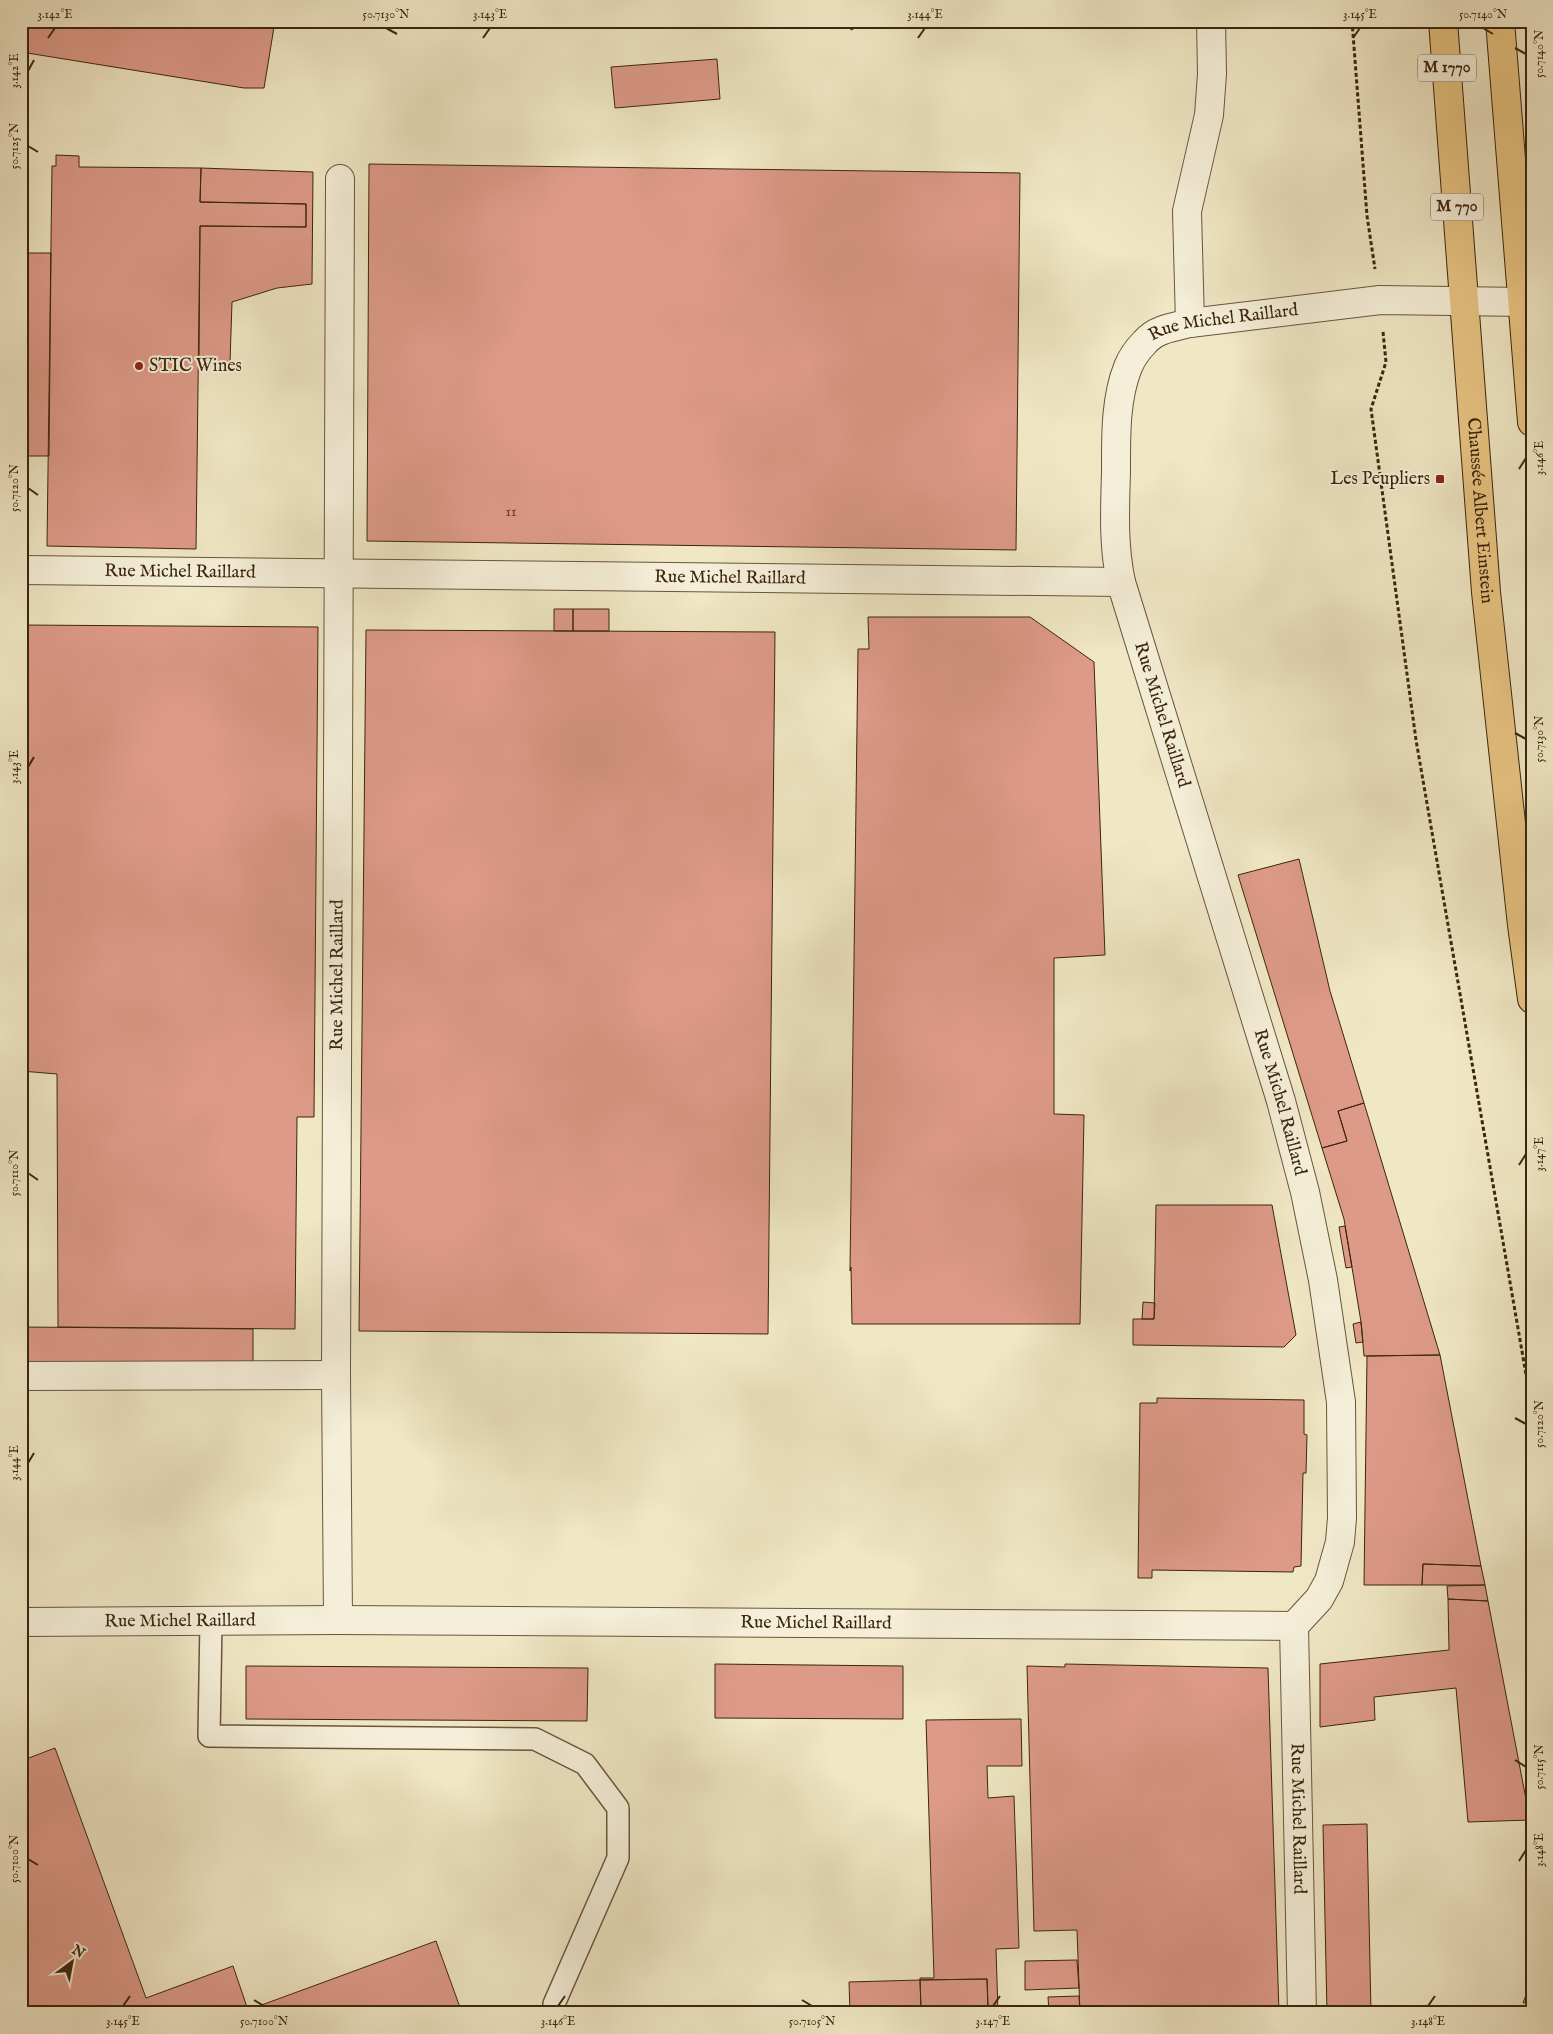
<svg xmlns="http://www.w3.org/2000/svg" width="1553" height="2034" viewBox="0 0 1553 2034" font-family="'IM FELL English',serif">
<rect width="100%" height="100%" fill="#f0e7c5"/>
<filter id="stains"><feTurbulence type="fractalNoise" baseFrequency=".004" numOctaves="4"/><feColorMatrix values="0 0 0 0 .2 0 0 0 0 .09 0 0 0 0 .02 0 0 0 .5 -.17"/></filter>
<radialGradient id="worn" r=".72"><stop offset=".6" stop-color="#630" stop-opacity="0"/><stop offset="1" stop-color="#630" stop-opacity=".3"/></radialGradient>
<path fill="#dd9a88" stroke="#3b260e" d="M21,21H275L264,88H244L21,52Z
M847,21H870L851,30Z
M717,59L720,99L615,108L611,67Z
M56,155L79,156V167L201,168L200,202L306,204V227L200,226L196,549L47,546L52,166H56Z
M369,164L1020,173L1016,550L367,541Z
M201,168L313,172L312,284L277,288L232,302L230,362H199L200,226L306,227V204L200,202Z
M21,253H51L49,456H21Z
M554,609H573V631H554Z
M573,609H609V631H573Z
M868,617H1030L1094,662L1105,955L1054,958V1114L1084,1115L1080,1324H852L851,1267L850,1271L858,649H869Z
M21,625L318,627L314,1117H297L295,1329L58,1327L57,1074L21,1071Z
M366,630L775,632L768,1334L359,1331Z
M1299,859L1330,991L1364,1103L1338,1111L1347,1141L1322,1148L1238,875Z
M1364,1103L1440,1355L1364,1356L1361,1322L1344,1219L1322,1148L1347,1141L1338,1111Z
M1156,1205H1272L1296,1335L1284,1347L1133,1345V1319H1154Z
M1345,1226L1352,1267L1346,1268L1339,1227Z
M1143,1302L1155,1303L1154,1319H1142Z
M1361,1322L1363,1342L1356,1343L1353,1324Z
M21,1327L253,1329V1364L21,1362Z
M1440,1355L1481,1566L1423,1564L1422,1585H1364L1367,1356Z
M1157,1398L1304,1400V1434L1307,1435L1306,1473H1303L1301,1566L1294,1567L1293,1572L1152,1570V1578H1138L1140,1403H1157Z
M1423,1564L1481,1566L1485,1585H1422Z
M1485,1585L1488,1601L1448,1599L1447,1586Z
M1448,1599L1488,1601L1530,1820L1468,1822L1456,1688L1374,1697L1375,1720L1320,1727V1664L1449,1650Z
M715,1664L903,1666V1719L715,1718Z
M1065,1664L1268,1668L1279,2013H1080L1077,1930L1034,1931L1027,1666L1065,1667Z
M246,1666L588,1668L587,1721L246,1719Z
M1021,1719L1022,1766H987L988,1798L1014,1796L1019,1948L996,1949L998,2013H984L983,2007H988L987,1979L920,1980V1978H934L926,1720Z
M55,1748L146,1998L233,1966L248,2010L436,1941L462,2013H21V1761Z
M1367,1824L1371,2013H1327L1323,1825Z
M1077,1960L1079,1988L1025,1990V1961Z
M987,1979L988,2007L921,2009L920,1980Z
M1532,1979V2001L1523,2003Z
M920,1980L921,2009L905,2010V2013L850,2012L849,1982Z
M1079,1996L1080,2013H1049L1048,1997Z"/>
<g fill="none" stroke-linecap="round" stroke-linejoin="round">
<g stroke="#68563c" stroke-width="24">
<path id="lane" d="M211,1621L209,1736L535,1739L585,1764L618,1808V1858L554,2004L555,2013"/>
</g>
<g stroke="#68563c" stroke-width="30">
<g id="street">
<path d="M1190,323L1187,211L1209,115L1212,74L1211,21"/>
<path id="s1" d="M21,570L1121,582L1281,1101L1305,1192L1323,1280L1341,1402L1342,1518L1340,1542L1329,1581L1319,1599L1294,1626L1302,2013"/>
<path id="s2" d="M1121,582C1113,545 1115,509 1116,472C1116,438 1115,399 1128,367C1132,357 1138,349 1145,342C1156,329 1174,327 1190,323L1380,300L1532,302"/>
<path d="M21,1376L336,1375"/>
<path id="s3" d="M338,1620L336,1375L340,179"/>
<path id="s4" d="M21,1622L338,1620L1294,1626"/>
</g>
</g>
<g stroke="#3b260e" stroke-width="30">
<g id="primary">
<path id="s5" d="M1443,21L1486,592L1522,925L1532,999"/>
<path d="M1500,21L1532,422"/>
</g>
</g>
<path stroke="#3b260e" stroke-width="3" stroke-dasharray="4 2.5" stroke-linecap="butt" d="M1352,21L1367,216L1375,269
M1383,332L1386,362L1371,409L1416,740L1532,1409
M1530,1030L1532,1042"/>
<use href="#lane" stroke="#f5efd9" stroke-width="21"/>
<use href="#street" stroke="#f5efd9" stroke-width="28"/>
<use href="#primary" stroke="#e8c482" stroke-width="28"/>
</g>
<path fill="none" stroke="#3b260e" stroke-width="2" d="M386,28L397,34M1483,28L1493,34M48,38L55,28M483,38L490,28M918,38L925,28M1353,38L1360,28M1515,48L1526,54M28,71L34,60M28,146L38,152M1519,469L1526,458M28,488L38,495M1515,733L1526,739M28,767L34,757M1519,1165L1526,1154M28,1173L38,1180M1515,1418L1526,1424M28,1463L34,1453M1515,1760L1526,1767M28,1859L38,1865M1519,1861L1526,1850M254,2000L264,2006M802,2000L812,2006M123,2006L130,1996M558,2006L565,1996M993,2006L1000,1996M1428,2006L1435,1996"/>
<g fill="#8f2418" stroke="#f5efd9" stroke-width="2">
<circle cx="139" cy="366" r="5"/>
<rect x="1435" y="474" width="10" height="10" rx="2.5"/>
</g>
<g text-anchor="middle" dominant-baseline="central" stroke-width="4" stroke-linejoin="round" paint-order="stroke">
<g font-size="15" fill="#64432c">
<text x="511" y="511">11</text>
</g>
<g fill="#f5efd9" stroke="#73624b" stroke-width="1">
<rect x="1418" y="54.5" width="58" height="27" rx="4"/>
<rect x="1431" y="193.5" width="52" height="27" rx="4"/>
</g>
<g font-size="16" font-weight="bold" fill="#3b260e">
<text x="1447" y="68">M 1770</text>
<text x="1457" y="207">M 770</text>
</g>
<g font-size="18" fill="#3b260e" stroke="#f5efd9">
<text stroke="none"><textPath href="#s2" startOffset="330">Rue Michel Raillard</textPath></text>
<text stroke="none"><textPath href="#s5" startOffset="491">Chaussée Albert Einstein</textPath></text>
<text stroke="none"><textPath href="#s1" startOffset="159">Rue Michel Raillard</textPath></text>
<text stroke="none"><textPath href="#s1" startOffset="709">Rue Michel Raillard</textPath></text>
<text stroke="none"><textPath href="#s1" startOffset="1239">Rue Michel Raillard</textPath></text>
<text stroke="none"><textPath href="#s3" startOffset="645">Rue Michel Raillard</textPath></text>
<text stroke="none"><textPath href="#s1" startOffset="1644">Rue Michel Raillard</textPath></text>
<text stroke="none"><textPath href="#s4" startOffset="159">Rue Michel Raillard</textPath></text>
<text stroke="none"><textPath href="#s4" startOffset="795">Rue Michel Raillard</textPath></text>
<text stroke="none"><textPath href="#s1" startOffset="2381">Rue Michel Raillard</textPath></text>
</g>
<g font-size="18" fill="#3b260e" stroke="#f5efd9" text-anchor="start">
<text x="149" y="366">STIC Wines</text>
<text x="1430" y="479" text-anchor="end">Les Peupliers</text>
</g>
</g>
<rect width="1553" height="2034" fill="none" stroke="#f0e7c5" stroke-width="55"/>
<g transform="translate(72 1962) rotate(32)" stroke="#f5efd9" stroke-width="4" paint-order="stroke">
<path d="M0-4L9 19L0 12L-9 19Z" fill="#3b260e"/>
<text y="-8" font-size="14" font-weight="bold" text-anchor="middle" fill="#3b260e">N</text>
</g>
<rect x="28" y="28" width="1498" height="1978" fill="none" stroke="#3b260e" stroke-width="2"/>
<g font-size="12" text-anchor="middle" fill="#3b260e">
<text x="55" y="18">3.142°E</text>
<text x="386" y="18">50.7130°N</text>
<text x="490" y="18">3.143°E</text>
<text x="925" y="18">3.144°E</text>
<text x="1360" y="18">3.145°E</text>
<text x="1483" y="18">50.7140°N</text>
<text transform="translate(1539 54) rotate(-90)" y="4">50.7140°N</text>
<text transform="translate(14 71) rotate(-90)" y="4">3.142°E</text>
<text transform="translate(14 146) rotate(-90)" y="4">50.7125°N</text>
<text transform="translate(1539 458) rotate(-90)" y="4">3.146°E</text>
<text transform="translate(14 488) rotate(-90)" y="4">50.7120°N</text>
<text transform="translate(1539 739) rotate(-90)" y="4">50.7130°N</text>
<text transform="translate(14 767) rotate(-90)" y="4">3.143°E</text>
<text transform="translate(1539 1154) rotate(-90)" y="4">3.147°E</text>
<text transform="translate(14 1173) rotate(-90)" y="4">50.7110°N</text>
<text transform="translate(1539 1424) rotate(-90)" y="4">50.7120°N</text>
<text transform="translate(14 1463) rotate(-90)" y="4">3.144°E</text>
<text transform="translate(1539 1767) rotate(-90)" y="4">50.7115°N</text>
<text transform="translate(1539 1850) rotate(-90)" y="4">3.148°E</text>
<text transform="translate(14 1859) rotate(-90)" y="4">50.7100°N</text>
<text x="123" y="2025">3.145°E</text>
<text x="264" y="2025">50.7100°N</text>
<text x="558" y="2025">3.146°E</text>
<text x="812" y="2025">50.7105°N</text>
<text x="993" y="2025">3.147°E</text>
<text x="1428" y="2025">3.148°E</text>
</g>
<rect width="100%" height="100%" filter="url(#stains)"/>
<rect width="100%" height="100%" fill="url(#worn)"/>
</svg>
